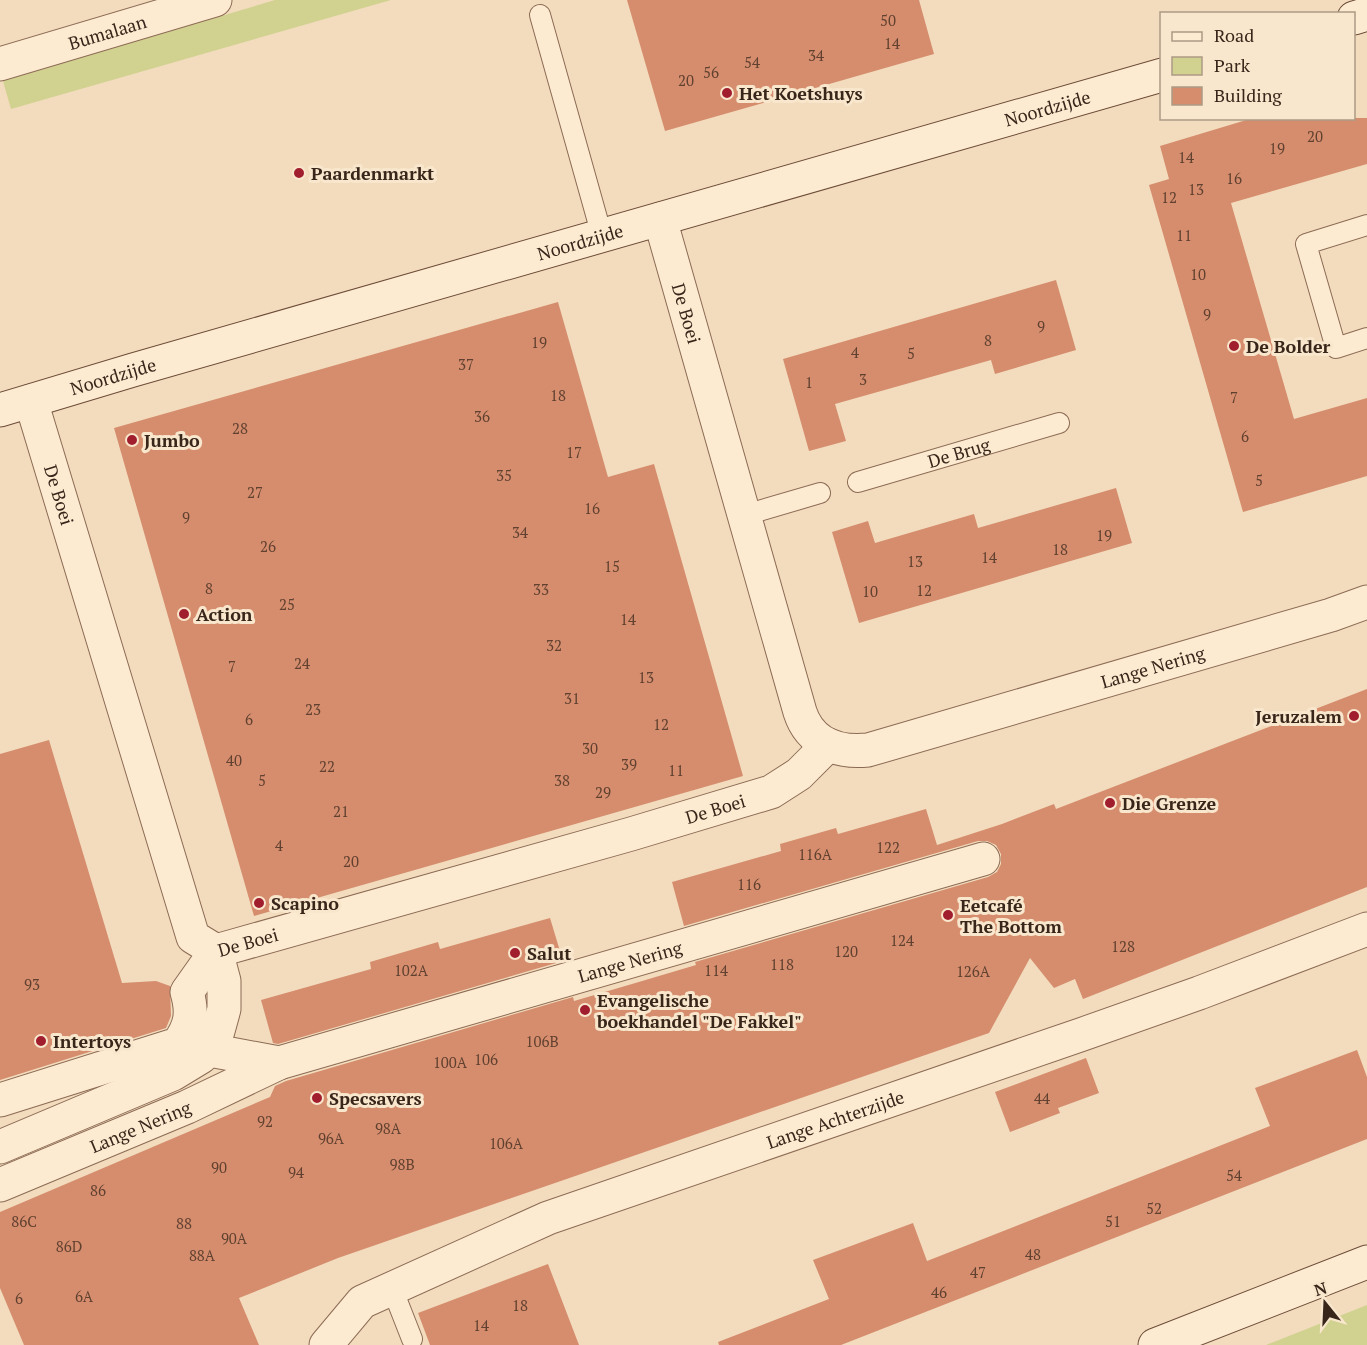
<svg xmlns="http://www.w3.org/2000/svg" width="1367" height="1345" viewBox="0 0 1367 1345" font-family="'PT Serif',serif">
<rect width="100%" height="100%" fill="#f2dcbd"/>
<path fill="#d1d190" d="M275,0H391L11,109L3,81Z
M1367,1305V1345H1266Z"/>
<path fill="#d58d6e" d="M627,0H919L934,54L665,131Z
M1253,118H1367V164L1231,203L1294,419L1367,398V476L1243,512L1149,185L1169,179L1160,146Z
M1056,280L1076,350L995,374L991,360L835,404L846,441L809,451L783,359Z
M558,302L608,477L654,464L743,776L254,916L114,428Z
M1116,488L1132,543L859,623L832,532L868,521L875,543L974,514L978,528Z
M1367,689V887L1083,999L1075,979L1054,988L1030,958L989,1033L338,1258L239,1298L259,1345H24L0,1288V1212L270,1097L275,1086L286,1081L573,997L574,1001L632,984L696,965L695,962L988,877L997,872L1001,864V854L996,845L987,841H978L684,926L672,882L781,851L780,844L836,828L838,834L926,809L937,845L1002,824L1054,804L1056,809Z
M49,740L122,983L156,981L170,986L171,1016L166,1028L0,1080V754Z
M550,918L563,961L278,1044L273,1043L261,1000L371,969L370,962L438,942L440,949Z
M1357,1050L1367,1077V1139L841,1345H719L718,1342L829,1299L813,1260L913,1223L927,1261L1270,1126L1255,1088Z
M1086,1058L1099,1093L1058,1108L1060,1113L1010,1132L995,1092Z
M548,1264L579,1345H430L418,1313Z"/>
<g fill="none" stroke-linecap="round" stroke-linejoin="round">
<g stroke="#8c6b54" stroke-width="22">
<g id="lane">
<path d="M540,15L602,236"/>
<path d="M1367,225L1306,244L1336,348L1367,338"/>
<path id="s1" d="M858,482L1059,423"/>
<path d="M745,515L820,493"/>
<path d="M392,1288L412,1339"/>
</g>
</g>
<g stroke="#8c6b54" stroke-width="35">
<g id="street">
<path id="s2" d="M0,64L215,0"/>
<path id="s3" d="M660,219L800,712C810,743 838,753 868,750L1331,615L1367,602"/>
<path id="s4" d="M31,401L193,937L216,951L631,834L771,792L799,774L828,745"/>
<path d="M188,1046L279,1063"/>
<path d="M0,1100L178,1044C191,1026 193,1013 187,992L216,951"/>
<path d="M0,1147L173,1074L201,1057L212,1043L218,1031L224,1009V981L216,951"/>
<path id="s5" d="M0,1185L187,1107L279,1063L983,859"/>
<path id="s6" d="M326,1345L362,1302L548,1218L1083,1034L1199,993L1367,929"/>
</g>
</g>
<g stroke="#6d4c37" stroke-width="35">
<g id="secondary">
<path d="M1354,18L1367,14"/>
<path id="s7" d="M0,410L133,370L1162,75"/>
<path d="M1155,1345L1367,1262"/>
</g>
</g>
<use href="#lane" stroke="#fcead1" stroke-width="20"/>
<use href="#street" stroke="#fcead1" stroke-width="33"/>
<use href="#secondary" stroke="#fcead1" stroke-width="33"/>
</g>
<g fill="#a11e2e" stroke="#f9e7cd" stroke-width="2">
<circle cx="727" cy="93" r="6"/>
<circle cx="299" cy="173" r="6"/>
<circle cx="1234" cy="346" r="6"/>
<circle cx="132" cy="440" r="6"/>
<circle cx="184" cy="614" r="6"/>
<circle cx="1354" cy="716" r="6"/>
<circle cx="1110" cy="803" r="6"/>
<circle cx="259" cy="903" r="6"/>
<circle cx="948" cy="915" r="6"/>
<circle cx="515" cy="953" r="6"/>
<circle cx="585" cy="1010" r="6"/>
<circle cx="41" cy="1041" r="6"/>
<circle cx="317" cy="1098" r="6"/>
</g>
<g text-anchor="middle" dominant-baseline="central" stroke-width="6" stroke-linejoin="round" paint-order="stroke">
<g font-size="15" fill="#60402f">
<text x="888" y="20">50</text>
<text x="892" y="43">14</text>
<text x="816" y="55">34</text>
<text x="752" y="62">54</text>
<text x="711" y="72">56</text>
<text x="686" y="80">20</text>
<text x="1315" y="136">20</text>
<text x="1277" y="148">19</text>
<text x="1186" y="157">14</text>
<text x="1234" y="178">16</text>
<text x="1196" y="189">13</text>
<text x="1169" y="197">12</text>
<text x="1184" y="235">11</text>
<text x="1198" y="274">10</text>
<text x="1207" y="314">9</text>
<text x="1041" y="326">9</text>
<text x="988" y="340">8</text>
<text x="539" y="342">19</text>
<text x="855" y="352">4</text>
<text x="911" y="353">5</text>
<text x="466" y="364">37</text>
<text x="863" y="379">3</text>
<text x="809" y="382">1</text>
<text x="558" y="395">18</text>
<text x="1234" y="397">7</text>
<text x="482" y="416">36</text>
<text x="240" y="428">28</text>
<text x="1245" y="436">6</text>
<text x="574" y="452">17</text>
<text x="504" y="475">35</text>
<text x="1259" y="480">5</text>
<text x="255" y="492">27</text>
<text x="592" y="508">16</text>
<text x="186" y="517">9</text>
<text x="520" y="532">34</text>
<text x="1104" y="535">19</text>
<text x="268" y="546">26</text>
<text x="1060" y="549">18</text>
<text x="989" y="557">14</text>
<text x="915" y="561">13</text>
<text x="612" y="566">15</text>
<text x="209" y="588">8</text>
<text x="541" y="589">33</text>
<text x="924" y="590">12</text>
<text x="870" y="591">10</text>
<text x="287" y="604">25</text>
<text x="628" y="619">14</text>
<text x="554" y="645">32</text>
<text x="302" y="663">24</text>
<text x="232" y="666">7</text>
<text x="646" y="677">13</text>
<text x="572" y="698">31</text>
<text x="313" y="709">23</text>
<text x="249" y="719">6</text>
<text x="661" y="724">12</text>
<text x="590" y="748">30</text>
<text x="234" y="760">40</text>
<text x="629" y="764">39</text>
<text x="327" y="766">22</text>
<text x="676" y="770">11</text>
<text x="262" y="780">5</text>
<text x="562" y="780">38</text>
<text x="603" y="792">29</text>
<text x="341" y="811">21</text>
<text x="279" y="845">4</text>
<text x="888" y="847">122</text>
<text x="815" y="854">116A</text>
<text x="351" y="861">20</text>
<text x="749" y="884">116</text>
<text x="902" y="940">124</text>
<text x="1123" y="946">128</text>
<text x="846" y="951">120</text>
<text x="782" y="964">118</text>
<text x="411" y="970">102A</text>
<text x="716" y="970">114</text>
<text x="973" y="971">126A</text>
<text x="32" y="984">93</text>
<text x="542" y="1041">106B</text>
<text x="486" y="1059">106</text>
<text x="450" y="1062">100A</text>
<text x="1042" y="1098">44</text>
<text x="265" y="1121">92</text>
<text x="388" y="1128">98A</text>
<text x="331" y="1138">96A</text>
<text x="506" y="1143">106A</text>
<text x="402" y="1164">98B</text>
<text x="219" y="1167">90</text>
<text x="296" y="1172">94</text>
<text x="1234" y="1175">54</text>
<text x="98" y="1190">86</text>
<text x="1154" y="1208">52</text>
<text x="24" y="1221">86C</text>
<text x="1113" y="1221">51</text>
<text x="184" y="1223">88</text>
<text x="234" y="1238">90A</text>
<text x="69" y="1246">86D</text>
<text x="1033" y="1254">48</text>
<text x="202" y="1255">88A</text>
<text x="978" y="1272">47</text>
<text x="939" y="1292">46</text>
<text x="84" y="1296">6A</text>
<text x="19" y="1298">6</text>
<text x="520" y="1305">18</text>
<text x="481" y="1325">14</text>
</g>
<g font-size="18" fill="#39261a" stroke="#f9e7cd">
<text stroke="none"><textPath href="#s2" startOffset="112">Bumalaan</textPath></text>
<text stroke="none"><textPath href="#s7" startOffset="1090">Noordzijde</textPath></text>
<text stroke="none"><textPath href="#s7" startOffset="604">Noordzijde</textPath></text>
<text stroke="none"><textPath href="#s3" startOffset="98">De Boei</textPath></text>
<text stroke="none"><textPath href="#s7" startOffset="118">Noordzijde</textPath></text>
<text stroke="none"><textPath href="#s1" startOffset="105">De Brug</textPath></text>
<text stroke="none"><textPath href="#s4" startOffset="98">De Boei</textPath></text>
<text stroke="none"><textPath href="#s3" startOffset="894">Lange Nering</textPath></text>
<text stroke="none"><textPath href="#s4" startOffset="1106">De Boei</textPath></text>
<text stroke="none"><textPath href="#s4" startOffset="620">De Boei</textPath></text>
<text stroke="none"><textPath href="#s5" startOffset="670">Lange Nering</textPath></text>
<text stroke="none"><textPath href="#s6" startOffset="564">Lange Achterzijde</textPath></text>
<text stroke="none"><textPath href="#s5" startOffset="152">Lange Nering</textPath></text>
</g>
<g font-size="18" font-weight="bold" fill="#39261a" stroke="#f9e7cd" text-anchor="start">
<text x="739" y="93">Het Koetshuys</text>
<text x="311" y="173">Paardenmarkt</text>
<text x="1246" y="346">De Bolder</text>
<text x="144" y="440">Jumbo</text>
<text x="196" y="614">Action</text>
<text x="1342" y="716" text-anchor="end">Jeruzalem</text>
<text x="1122" y="803">Die Grenze</text>
<text x="271" y="903">Scapino</text>
<text x="960" y="905">Eetcafé<tspan x="960" dy="21">The Bottom</tspan></text>
<text x="527" y="953">Salut</text>
<text x="597" y="1000">Evangelische<tspan x="597" dy="21">boekhandel "De Fakkel"</tspan></text>
<text x="53" y="1041">Intertoys</text>
<text x="329" y="1098">Specsavers</text>
</g>
</g>
<rect x="1160" y="12" width="195" height="108" fill="#f9e7cd" stroke="#ac9a85" stroke-width="1.5"/>
<rect x="1172" y="32" width="30" height="9" fill="#fcead1" stroke="#ac9a85" stroke-width="1.5"/>
<text x="1214" y="42" font-size="18" fill="#39261a">Road</text>
<rect x="1172" y="57" width="30" height="18" fill="#d1d190" stroke="#ac9a85" stroke-width="1.5"/>
<text x="1214" y="72" font-size="18" fill="#39261a">Park</text>
<rect x="1172" y="87" width="30" height="18" fill="#d58d6e" stroke="#ac9a85" stroke-width="1.5"/>
<text x="1214" y="102" font-size="18" fill="#39261a">Building</text>
<g transform="translate(1325 1303) rotate(342)" stroke="#f9e7cd" stroke-width="4.5" paint-order="stroke">
<path d="M0-4.5L10 22L0 15L-10 22Z" fill="#39261a"/>
<text y="-9" font-size="16" font-weight="bold" text-anchor="middle" fill="#39261a">N</text>
</g>
</svg>
